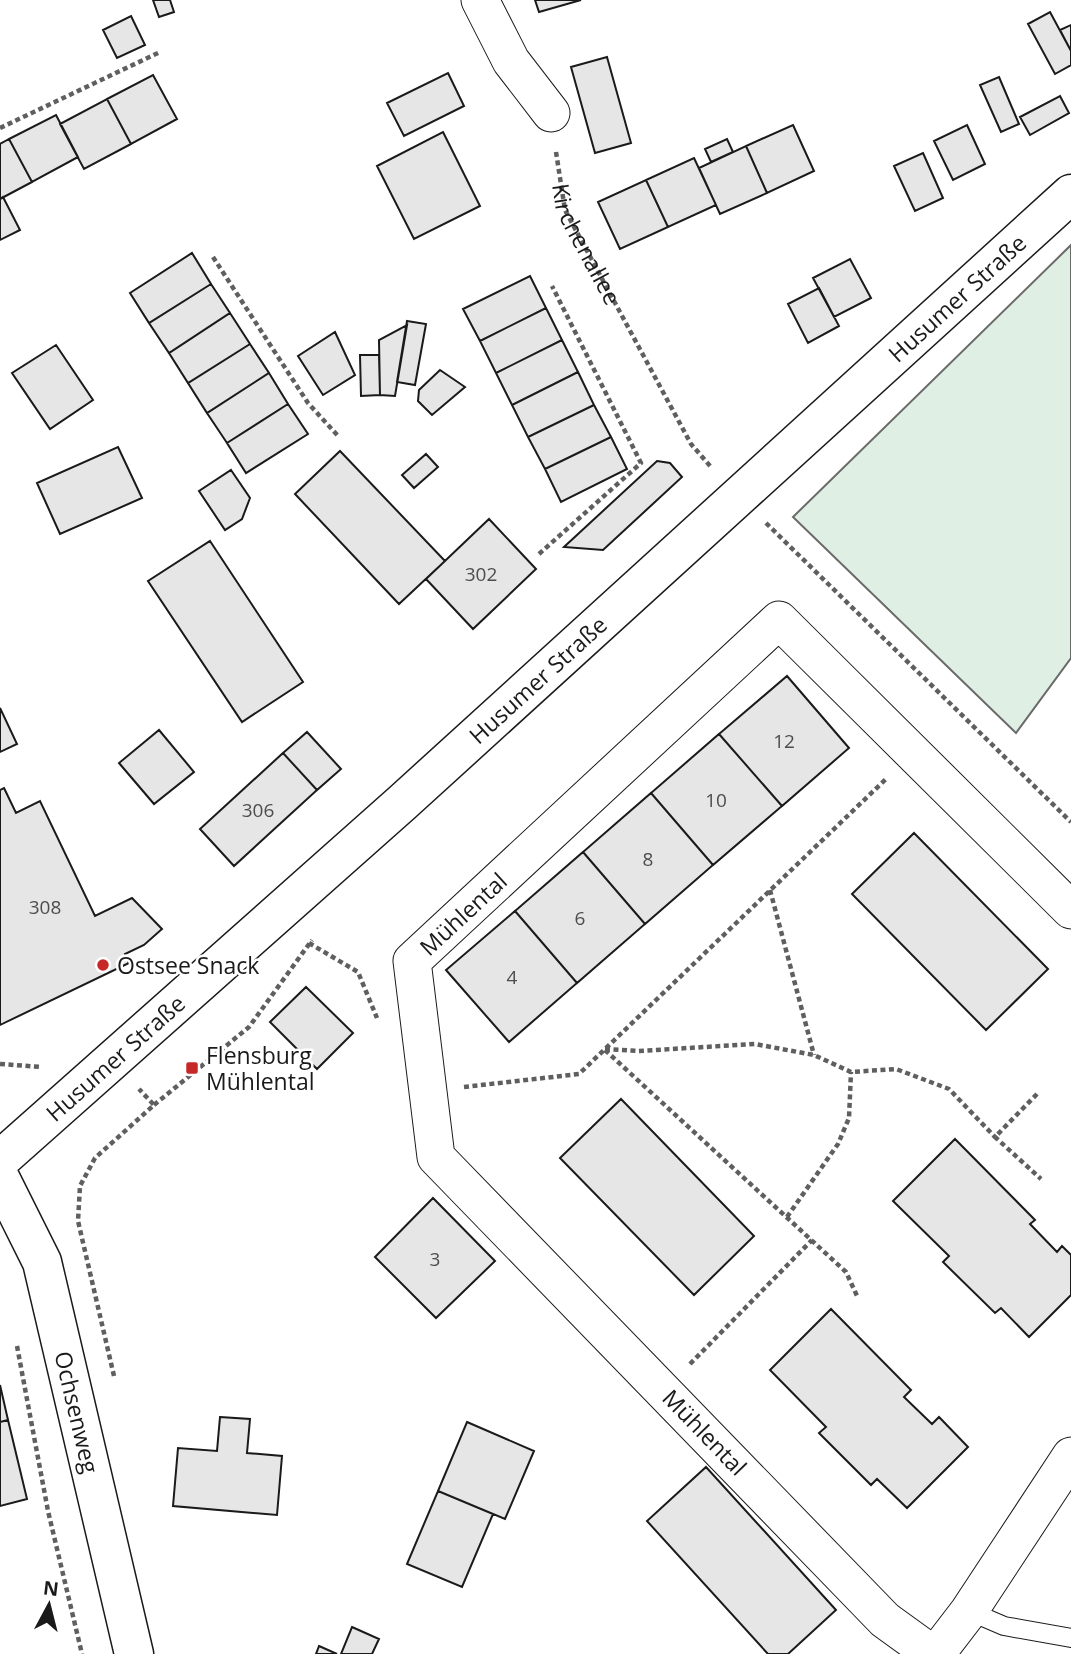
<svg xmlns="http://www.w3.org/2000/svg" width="1071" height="1654" viewBox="0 0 1071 1654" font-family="'Open Sans',sans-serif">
<rect width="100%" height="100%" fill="#fff"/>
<path fill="#e0efe3" stroke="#6a6a6a" stroke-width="2" d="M1071,245V658L1016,733L793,517Z"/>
<path fill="#e6e6e6" stroke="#1a1a1a" stroke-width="2" d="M153,0H170L174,12L159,17Z
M535,0H581L539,12Z
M1050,12L1071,51V65L1055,74L1028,24Z
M131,16L145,45L117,58L103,30Z
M1071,25V51L1060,30Z
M607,57L631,143L595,153L571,67Z
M448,73L464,106L404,136L387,103Z
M153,75L177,119L131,144L107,99Z
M999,77L1019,124L1001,132L980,85Z
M1060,96L1069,113L1030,135L1020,117Z
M107,99L131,144L84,169L60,124Z
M56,115L78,157L32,182L9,139Z
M793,125L814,171L767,193L746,146Z
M967,125L985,164L953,180L934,141Z
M443,132L480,206L414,239L377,166Z
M9,139L32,182L0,199V144Z
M727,139L733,152L711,162L705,149Z
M746,146L767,193L720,214L699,168Z
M923,153L943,198L915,211L894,166Z
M694,158L716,205L668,227L646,180Z
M646,180L668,227L620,249L598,202Z
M3,197L20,230L0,240V199Z
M192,253L211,284L149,323L130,293Z
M850,259L871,298L834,317L813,278Z
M530,276L546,308L480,341L463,309Z
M211,284L230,313L169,353L149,323Z
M819,288L839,326L808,343L788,304Z
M546,308L562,340L496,373L480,341Z
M230,313L250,344L188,383L169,353Z
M407,321L426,324L415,385L397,382Z
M407,325L395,396L380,395L379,340Z
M335,332L355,375L323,395L298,356Z
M562,340L578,372L512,405L496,373Z
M250,344L269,373L207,413L188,383Z
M56,345L93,400L50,429L12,373Z
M360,355H379L380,395L361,396Z
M440,370L465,387L432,415L418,401L419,390Z
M578,372L594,405L528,437L512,405Z
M269,373L288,404L227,443L207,413Z
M288,404L308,434L246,473L227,443Z
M594,405L611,437L545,469L528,437Z
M611,437L627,469L561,502L545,469Z
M118,447L142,498L60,534L37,483Z
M340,451L445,561L399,604L295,494Z
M426,454L438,467L414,488L402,475Z
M657,461L670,463L682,477L603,550L564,547Z
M231,470L250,498L242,519L225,530L199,491Z
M489,519L536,569L473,629L426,579Z
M210,541L303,682L242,722L148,581Z
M787,676L849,748L782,806L719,734Z
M0,708L17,744L0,752Z
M159,730L194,772L154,804L119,763Z
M307,732L341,769L317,790L283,753Z
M719,734L782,806L713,865L651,793Z
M283,753L317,790L234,866L200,829Z
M4,788L16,813L40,801L95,916L132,898L162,929L144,945L125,954L129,963L0,1025V790Z
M651,793L713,865L645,924L583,852Z
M914,833L1048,969L986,1030L852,894Z
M583,852L645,924L577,983L515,911Z
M515,911L577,983L509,1042L446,970Z
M306,987L353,1033L317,1069L270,1022Z
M621,1099L754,1236L694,1295L560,1158Z
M955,1139L1035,1220L1030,1224L1057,1252L1062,1246L1071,1255V1295L1029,1337L1001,1308L995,1313L943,1262L949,1256L893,1201Z
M433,1198L495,1261L436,1318L375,1257Z
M831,1309L911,1390L904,1397L932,1424L939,1417L968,1447L907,1508L877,1479L871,1485L819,1433L826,1427L770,1370Z
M0,1385L8,1420L0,1422Z
M220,1417L250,1419L247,1453L282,1456L277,1515L173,1506L178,1448L217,1451Z
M8,1420L27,1499L0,1506V1422Z
M467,1422L534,1451L505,1519L438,1491Z
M706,1467L836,1610L788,1654H768L647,1521Z
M438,1491L493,1514L462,1587L407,1564Z
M352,1627L379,1639L372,1654H341Z
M319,1646L337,1654H316Z"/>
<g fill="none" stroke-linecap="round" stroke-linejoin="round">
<g stroke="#1a1a1a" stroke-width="20">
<path id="service" d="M969,1611L1004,1626L1071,1638"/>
</g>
<g stroke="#1a1a1a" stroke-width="39">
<g id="minor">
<path d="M480,0L511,61L551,113"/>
<path id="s2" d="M932,1654L885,1620L436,1157L412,961L779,620L1071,910"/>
<path d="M936,1654L969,1611L1071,1456"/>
</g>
</g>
<g stroke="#1a1a1a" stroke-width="41">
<g id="secondary">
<path id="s3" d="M0,1160L403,802L1071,194"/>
<path id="s4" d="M0,1178L42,1262L134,1654"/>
</g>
</g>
<g stroke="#5f5f5f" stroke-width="4.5" stroke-dasharray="5 3.5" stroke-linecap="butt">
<path d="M0,128L160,52"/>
<path id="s1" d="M556,152L565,210L691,444L711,467"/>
<path d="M213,257L308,403L339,437"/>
<path d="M766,523L1071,822"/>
<path d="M539,554L641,463L552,286"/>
<path d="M770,890L814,1055"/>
<path d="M309,943L358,972L377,1018"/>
<path d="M605,1049L638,1051L755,1044L814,1055L851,1072L896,1069L949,1089L995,1137"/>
<path d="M605,1050L846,1272L858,1298"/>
<path d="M0,1064L42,1067"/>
<path d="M464,1087L579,1074L886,779"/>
<path d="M1037,1094L995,1137L1041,1179"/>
<path d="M154,1105L249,1027L312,940"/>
<path d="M787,1217L838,1144L849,1118L851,1072"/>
<path d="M17,1346L48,1511L82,1654"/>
<path d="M690,1364L812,1240"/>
<path d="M114,1376L78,1221L80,1186L95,1158L154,1105L139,1089"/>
</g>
<use href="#service" stroke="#fff" stroke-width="18"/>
<use href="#minor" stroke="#fff" stroke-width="37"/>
<use href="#secondary" stroke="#fff" stroke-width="38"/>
</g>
<g fill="#c62828" stroke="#fff" stroke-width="2.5">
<circle cx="103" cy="965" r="7"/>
<rect x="185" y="1061" width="14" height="14" rx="3.5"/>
</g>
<g text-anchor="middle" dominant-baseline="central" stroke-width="5" stroke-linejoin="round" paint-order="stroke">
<g font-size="19" fill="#4d4d4d">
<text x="481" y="574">302</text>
<text x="784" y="741">12</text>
<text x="716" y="800">10</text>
<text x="258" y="810">306</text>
<text x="648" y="859">8</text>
<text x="45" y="907">308</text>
<text x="580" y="918">6</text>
<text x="512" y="977">4</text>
<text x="435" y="1259">3</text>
</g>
<g font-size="23" fill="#1a1a1a" stroke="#fff">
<text stroke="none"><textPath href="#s1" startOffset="98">Kirchenallee</textPath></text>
<text stroke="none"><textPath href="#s3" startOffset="1288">Husumer Straße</textPath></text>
<text stroke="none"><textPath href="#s3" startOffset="721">Husumer Straße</textPath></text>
<text stroke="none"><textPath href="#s2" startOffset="970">Mühlental</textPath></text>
<text stroke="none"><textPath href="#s3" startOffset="154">Husumer Straße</textPath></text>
<text stroke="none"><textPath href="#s4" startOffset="248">Ochsenweg</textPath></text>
<text transform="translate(705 1432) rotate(46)">Mühlental</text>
</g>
<g font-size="23" fill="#1a1a1a" stroke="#fff" text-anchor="start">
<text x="117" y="965">Ostsee Snack</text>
<text x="206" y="1055">Flensburg<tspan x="206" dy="26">Mühlental</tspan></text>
</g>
</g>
<g transform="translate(49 1605) rotate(7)" stroke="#ffffff" stroke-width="5" paint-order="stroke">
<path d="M0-5L12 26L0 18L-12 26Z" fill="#1a1a1a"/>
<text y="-10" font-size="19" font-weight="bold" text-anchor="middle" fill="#1a1a1a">N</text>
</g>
</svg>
